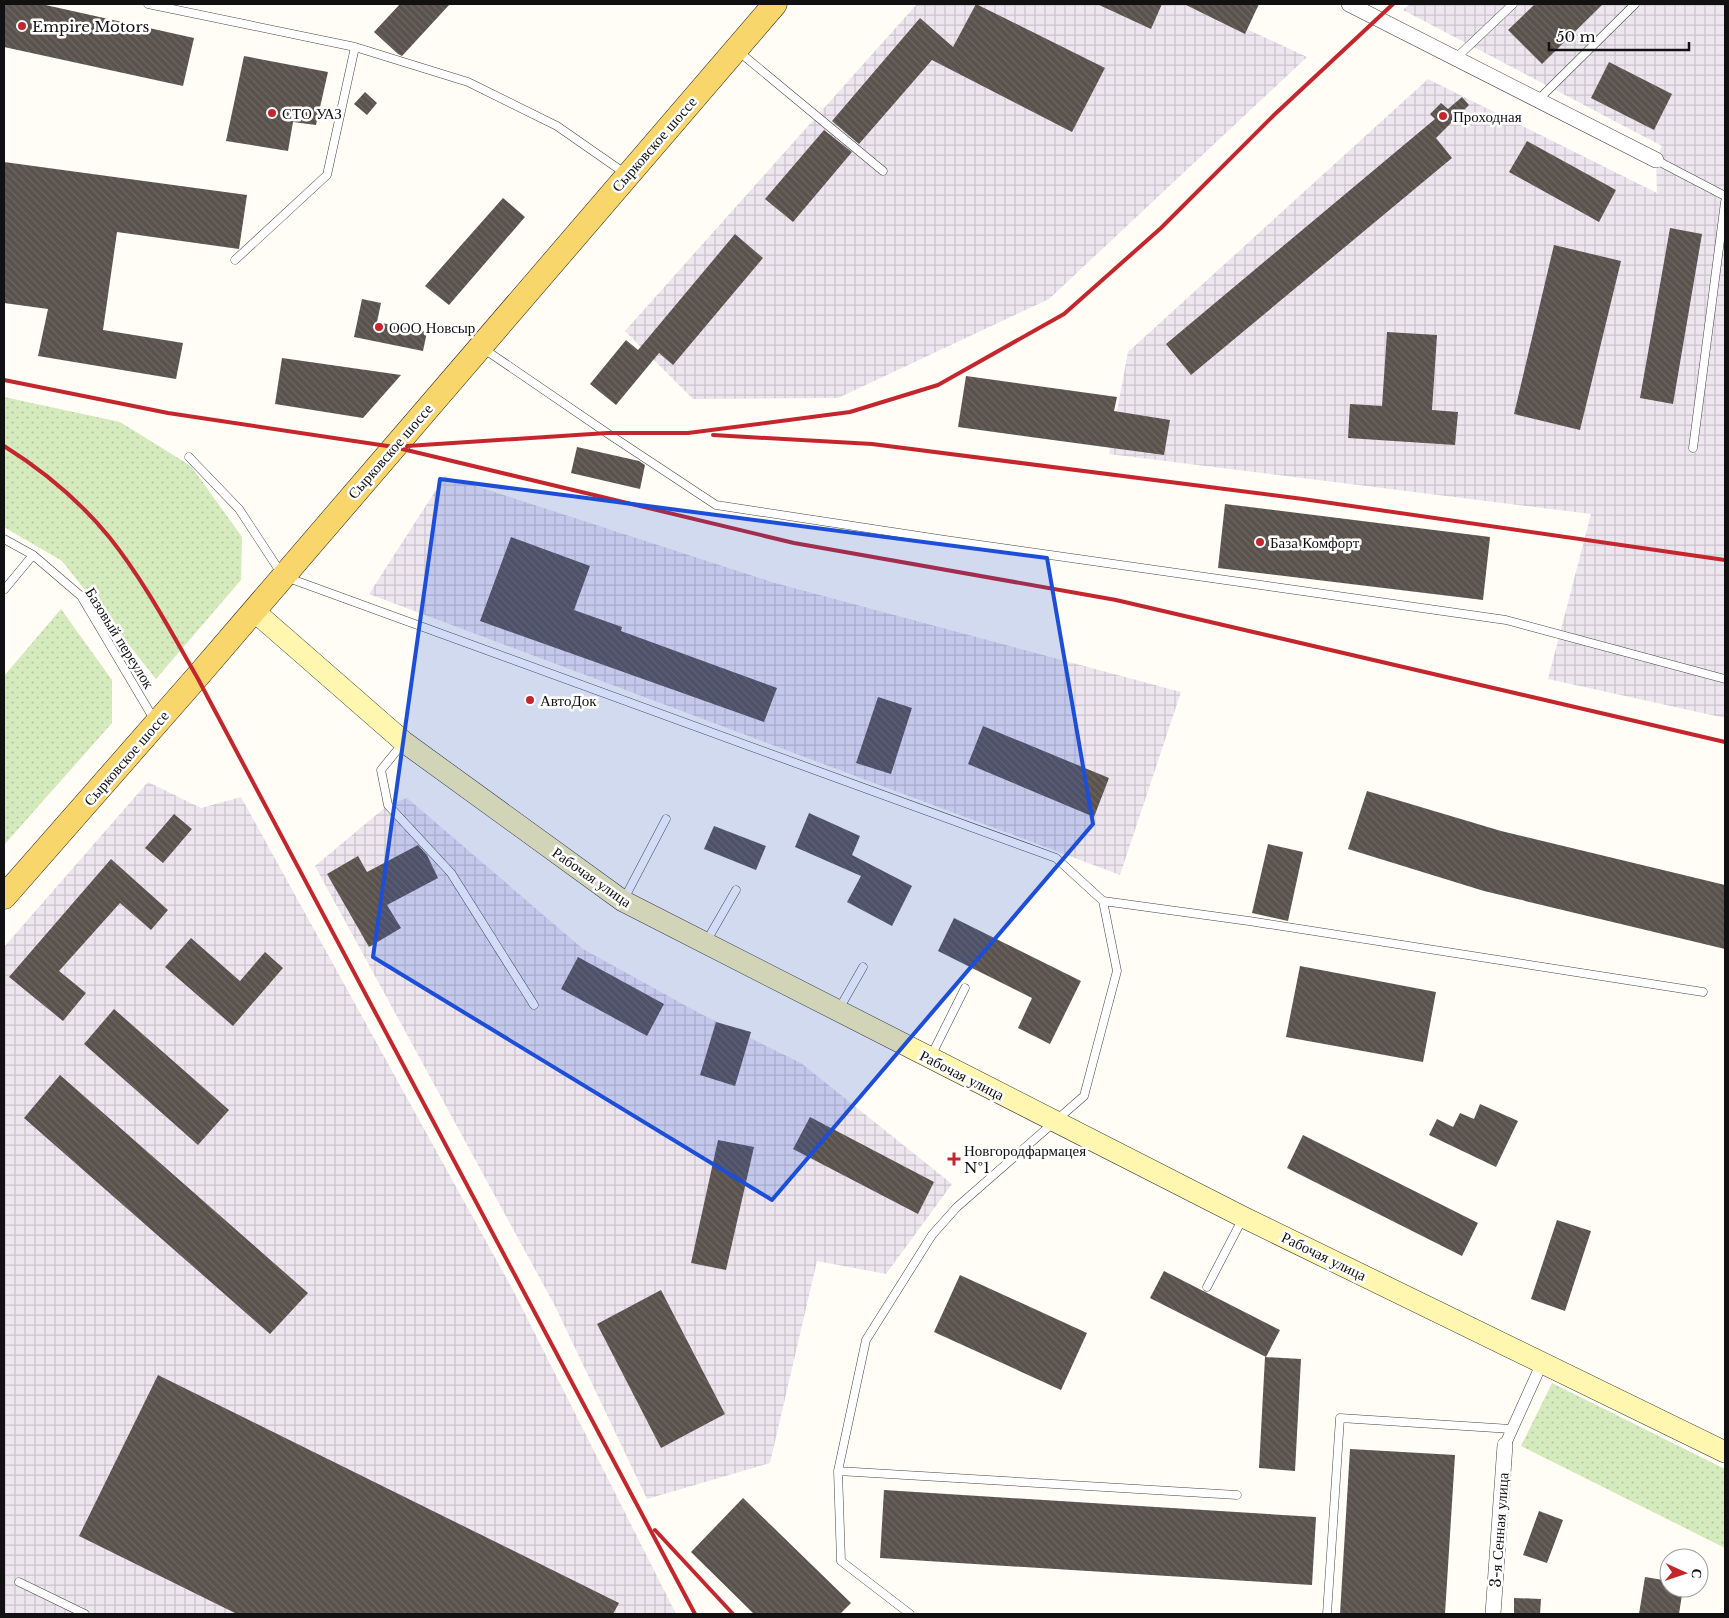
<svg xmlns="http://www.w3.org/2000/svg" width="1729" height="1618" viewBox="0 0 1729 1618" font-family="'Libre Baskerville',serif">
<defs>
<pattern id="industrial-grid" width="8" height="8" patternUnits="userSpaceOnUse" patternTransform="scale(1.25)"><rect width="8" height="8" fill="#eee6ef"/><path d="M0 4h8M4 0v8" fill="none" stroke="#cbc4cc"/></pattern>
<pattern id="grass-dots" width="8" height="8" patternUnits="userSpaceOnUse" patternTransform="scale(1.25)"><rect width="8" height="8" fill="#d5ebbd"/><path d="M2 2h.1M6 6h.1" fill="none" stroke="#b6c8a1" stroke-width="1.8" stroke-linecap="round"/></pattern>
<pattern id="building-back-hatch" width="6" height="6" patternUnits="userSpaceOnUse" patternTransform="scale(1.25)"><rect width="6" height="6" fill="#5a524d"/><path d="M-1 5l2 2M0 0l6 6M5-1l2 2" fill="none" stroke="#6d6662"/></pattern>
</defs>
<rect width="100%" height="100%" fill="#fffdf5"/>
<path fill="url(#industrial-grid)" d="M917,4H1193L1307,57L1049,299L838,398L693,399L625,331Z
M1410,4H1725V718L1548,679L1591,514L1109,454L1128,352L1428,79L1657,193L1656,160L1662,146L1403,10Z
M445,476L775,583L1181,692L1120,875L369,594Z
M148,782L201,808L241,797L514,1292L676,1614H4V947Z
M407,798L583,949L699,1013L801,1063L952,1184L886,1274L817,1261L770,1463L647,1499L555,1306L315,866L388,805Z"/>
<path fill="url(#grass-dots)" d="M4,397L120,422L191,466L242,537L241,580L156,679L62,561L4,527Z
M61,609L112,680V723L4,845V676Z
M1552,1383L1725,1469V1548L1521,1446Z"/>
<path fill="url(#building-back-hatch)" d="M4,4H41L194,38L183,86L4,47Z
M400,4H450L402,56L398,54L374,32Z
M976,4L1105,68L1072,132L932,60L859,144L832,121L920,18L953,47Z
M1097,4H1162L1151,29Z
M1184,4H1259L1245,34Z
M1535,4H1603L1542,64L1508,30Z
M244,56L328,72L316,125L293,122L288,151L226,141Z
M1609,62L1672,94L1654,130L1591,98Z
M365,92L377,103L367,115L354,104Z
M1462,97L1469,105L1436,138L1452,158L1191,375L1166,344L1435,119L1430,114L1441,103L1448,109Z
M824,130L852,152L793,222L765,199Z
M1527,141L1616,190L1599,222L1509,172Z
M4,162L247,195L239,249L117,232L103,330L183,343L176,379L38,356L48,309L4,303Z
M503,198L525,217L449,305L425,286Z
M1670,228L1702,234L1673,404L1640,398Z
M735,234L763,258L673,365L659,353L616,405L590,384L626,340L638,350Z
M1554,245L1621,261L1580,430L1514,414Z
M362,299L381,303L377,322L427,332L423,351L354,337Z
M1387,332L1437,335L1432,410L1458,412L1455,445L1348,438L1350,404L1382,406Z
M282,358L401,375L363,418L275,404Z
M966,376L1117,397L1114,411L1170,420L1164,455L958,427Z
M577,447L639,461L645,465L640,489L571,473Z
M1225,504L1490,537L1483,600L1218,568Z
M511,537L590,566L574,610L622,627L621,631L777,688L764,722L480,621Z
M878,697L912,708L891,774L856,763Z
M983,726L1109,778L1094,817L968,764Z
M1367,791L1501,831L1725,885V949L1484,891L1348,849Z
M809,813L860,836L852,855L912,886L892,926L847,902L861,876L795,847Z
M174,814L192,829L163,863L145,848Z
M714,826L766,846L756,870L704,849Z
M1268,844L1303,852L1288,921L1252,913Z
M418,845L427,855L438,878L387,905L401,928L369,947L327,874L358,856L367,872Z
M111,859L168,910L151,930L120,903L59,971L86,993L63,1021L9,977Z
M954,918L1081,981L1050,1044L1018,1028L1032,998L938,951Z
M191,938L240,981L265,952L283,968L233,1026L165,967Z
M578,957L664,1004L647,1036L561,989Z
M1300,966L1436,992L1423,1062L1286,1037Z
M114,1009L229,1110L198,1145L84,1044Z
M716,1022L751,1032L735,1086L700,1075Z
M60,1075L308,1293L270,1334L24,1118Z
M1480,1104L1518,1121L1496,1167L1429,1135L1437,1119L1453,1127L1460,1113L1474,1119Z
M810,1117L934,1182L918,1214L793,1149Z
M1303,1135L1478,1223L1462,1256L1287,1168Z
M718,1140L754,1147L726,1270L691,1263Z
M1557,1220L1591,1231L1565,1311L1531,1299Z
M1164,1271L1280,1330L1266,1357L1150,1298Z
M960,1275L1087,1333L1061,1390L934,1332Z
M661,1290L725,1414L661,1448L597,1324Z
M1265,1357L1301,1359L1295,1471L1259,1468Z
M158,1375L619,1603L613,1614H237L79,1536Z
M1350,1449L1455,1455L1445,1614H1340Z
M884,1490L1316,1517L1312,1585L880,1558Z
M743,1498L851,1603L840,1614H754L691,1552Z
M1539,1511L1563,1520L1547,1563L1523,1555Z
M1645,1577L1669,1581V1588H1683L1679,1614H1639Z
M1514,1598L1541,1599L1540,1614H1514Z"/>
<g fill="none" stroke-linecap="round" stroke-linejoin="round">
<g stroke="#444" stroke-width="9">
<path id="service" d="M148,4L355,47L468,82L557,126L626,174
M738,51L883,171
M1456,58L1513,4
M1539,99L1635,4
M1656,160L1725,196
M235,260L327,175L355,47
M484,349L607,433L716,505L945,540L1506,620L1725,679
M1693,448L1725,202
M189,457L239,509L283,576L1056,858L1103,901L1117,971L1084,1096L957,1207L932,1235L866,1340L838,1471L841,1561L910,1614
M4,539L33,555L81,596L155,721
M4,590L33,555
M403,743L381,770L388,805L451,873L534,1005
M624,899L666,819
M1103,901L1249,921L1703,992
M706,942L736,890
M839,1009L863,967
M931,1056L965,988
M1207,1287L1243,1218
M838,1471L1237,1495
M19,1582L85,1614
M1327,1614L1340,1418L1511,1429"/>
</g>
<g stroke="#444" stroke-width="12">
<path id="pedestrian" d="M1505,1445L1542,1363"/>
</g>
<g stroke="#444" stroke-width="16">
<path id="minor" d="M1349,4L1656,160
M1493,1614L1505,1445"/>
</g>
<g stroke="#333" stroke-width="22">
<path id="secondary" d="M254,611L404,742L623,901L1243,1217L1725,1452"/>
</g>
<g stroke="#222" stroke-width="25">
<path id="primary" d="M4,897L197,677L775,4"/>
</g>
<use href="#service" stroke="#fff" stroke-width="8"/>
<use href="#pedestrian" stroke="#fff" stroke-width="11"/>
<use href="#minor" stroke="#fff" stroke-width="15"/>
<use href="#secondary" stroke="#fff6b0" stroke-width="21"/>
<use href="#primary" stroke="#f9d66b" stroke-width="24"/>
<path stroke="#c4262e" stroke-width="4" d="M4,380L168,413L394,447L794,543L1116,600L1725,742
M713,435L872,444L1303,499L1725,560
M4,446C44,471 80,501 110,538C144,581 170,630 197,677L695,1614
M407,446L607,433H688L850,412L938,385L1064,314L1161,228L1274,115L1393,4
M655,1530L733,1614"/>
</g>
<path fill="#1d4ed8" fill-opacity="0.2" stroke="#1d4ed8" stroke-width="4" stroke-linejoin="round" d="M440,479L1047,558L1093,824L772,1200L373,957Z"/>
<g fill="#c4262e" stroke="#fff" stroke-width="2">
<circle cx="22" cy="26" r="5"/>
<circle cx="272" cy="113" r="5"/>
<circle cx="1443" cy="116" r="5"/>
<circle cx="379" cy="327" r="5"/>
<circle cx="1260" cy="542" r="5"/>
<circle cx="530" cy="700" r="5"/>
<path d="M951.5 1151.5h5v5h5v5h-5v5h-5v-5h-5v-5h5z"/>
</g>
<g text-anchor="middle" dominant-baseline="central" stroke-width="5" stroke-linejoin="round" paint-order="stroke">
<g font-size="15" fill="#111" stroke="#fff" text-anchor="start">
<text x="32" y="26">Empire Motors</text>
<text x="282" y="113">СТО УАЗ</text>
<text x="1453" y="116">Проходная</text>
<text x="389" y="327">ООО Новсыр</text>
<text x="1270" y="542">База Комфорт</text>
<text x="540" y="700">АвтоДок</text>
<text x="964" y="1150">Новгородфармацея<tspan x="964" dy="17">№1</tspan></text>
</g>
<g font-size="15" fill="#111" stroke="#fff">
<text transform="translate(654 144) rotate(-49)">Сырковское шоссе</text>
<text transform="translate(390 451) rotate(-49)">Сырковское шоссе</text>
<text transform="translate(120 638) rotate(58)">Базовый переулок</text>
<text transform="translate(126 758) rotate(-49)">Сырковское шоссе</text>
<text transform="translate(592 877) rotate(35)">Рабочая улица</text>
<text transform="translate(962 1075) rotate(27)">Рабочая улица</text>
<text transform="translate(1324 1256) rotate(26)">Рабочая улица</text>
<text transform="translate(1499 1530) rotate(-86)">3-я Сенная улица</text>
</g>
</g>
<rect width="1729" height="1618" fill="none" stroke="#111111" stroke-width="10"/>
<g transform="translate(1684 1573) rotate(93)"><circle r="24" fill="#ffffff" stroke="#a0a0a0"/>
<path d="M0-4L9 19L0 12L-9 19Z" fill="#c4262e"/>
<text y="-8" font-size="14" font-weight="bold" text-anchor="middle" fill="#111111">С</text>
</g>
<path d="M1549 42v8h140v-8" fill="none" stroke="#111111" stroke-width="2.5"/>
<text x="1556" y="42" font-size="15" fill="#111111" stroke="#ffffff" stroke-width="4" paint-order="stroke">50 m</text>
</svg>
